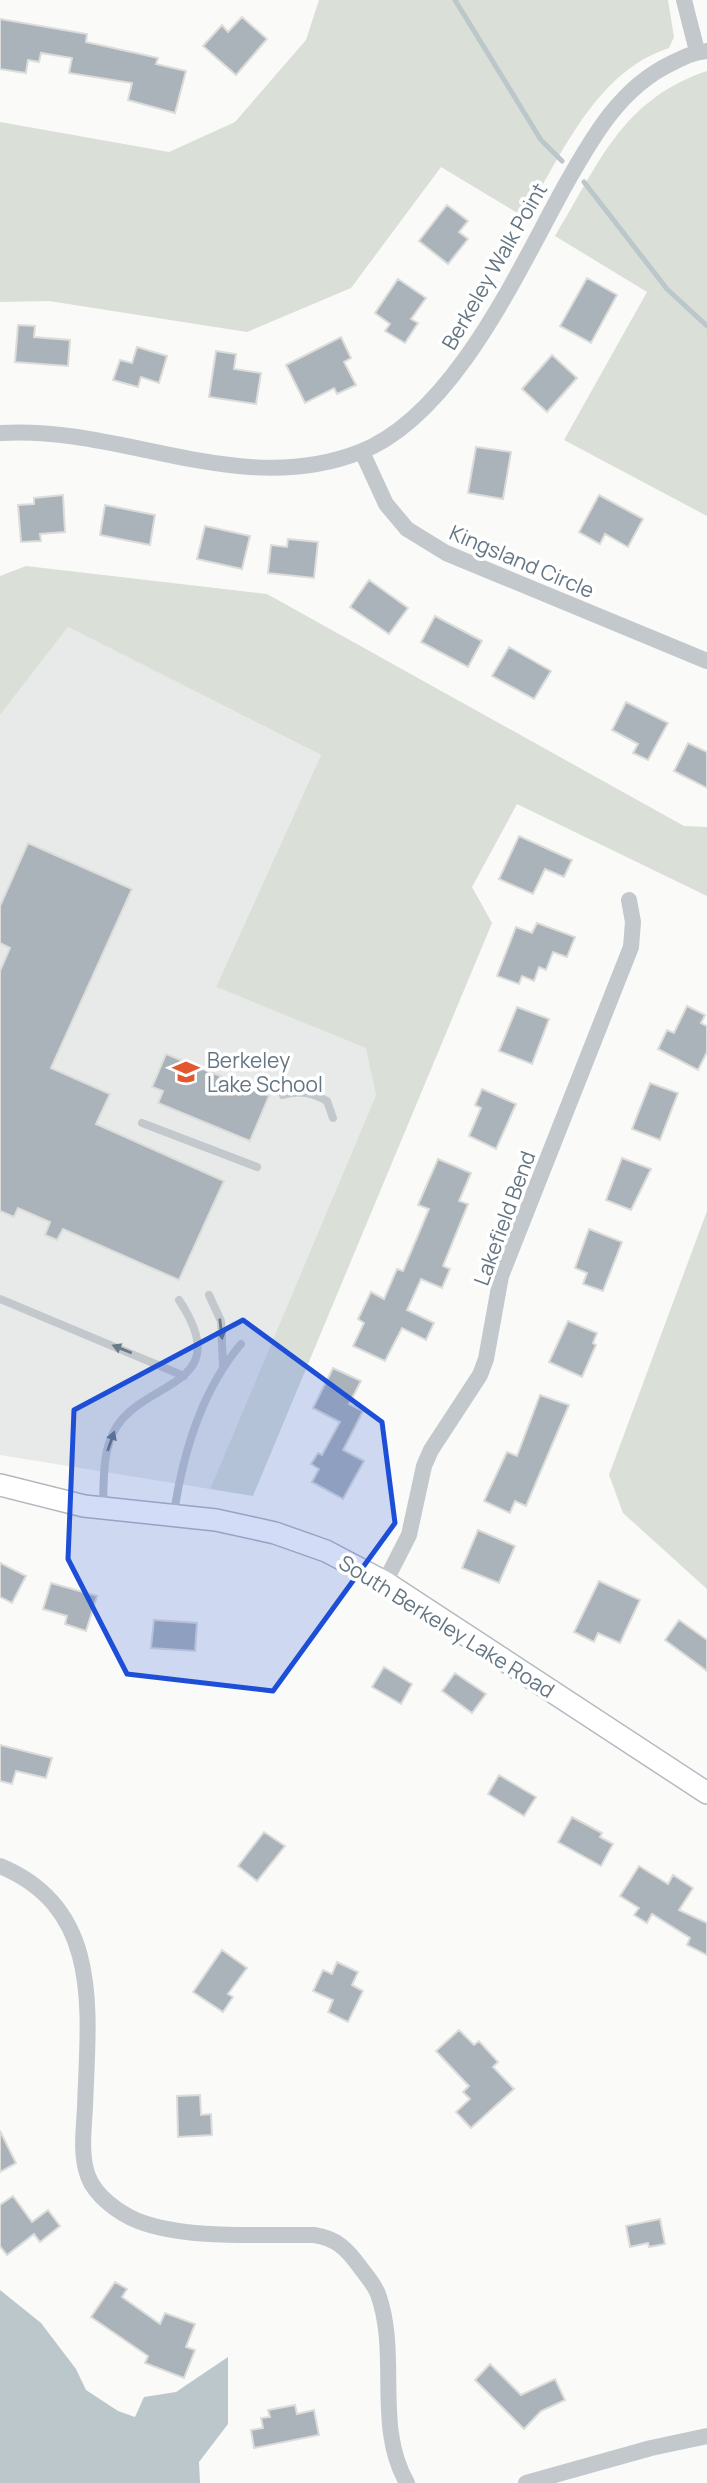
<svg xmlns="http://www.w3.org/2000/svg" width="707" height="2483" viewBox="0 0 707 2483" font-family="Manrope,sans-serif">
<rect width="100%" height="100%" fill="#fafaf8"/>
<path fill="#e8e9e9" d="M68,627L321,755L216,987L367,1048L376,1095L210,1489L0,1455V715Z"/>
<path fill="#dadfd7" d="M319,0H668L674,37L669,48C595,72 562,155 524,217L441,167L351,288L247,332L49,301L0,302V122L169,152L235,122L306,40Z
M707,71V516L564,440L647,292L555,236C599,164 621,100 707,71Z
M26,566L267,594L684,826L707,827V896L517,804L472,887L492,923L253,1496L210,1489L376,1095L366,1048L216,987L321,755L68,627L0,715V576Z
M707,1211V1589L623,1513L609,1475Z"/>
<path fill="#bbc7cb" d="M0,2290L41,2323L76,2369L86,2390L118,2411L135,2417L144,2397L176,2392L228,2357V2424L199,2462L200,2483H0Z"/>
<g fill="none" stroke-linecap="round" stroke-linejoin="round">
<path stroke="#bbc7cb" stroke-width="5" d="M455,0L541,140L562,161
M584,182L667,289L707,326"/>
</g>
<path fill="#aab3b9" stroke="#dcdcda" stroke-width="2" d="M242,17L267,39L236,75L203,46L222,25L228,32Z
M0,19L87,34L86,42L158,58L156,64L186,71L175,113L128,100L132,83L69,73L72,58L41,53L39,62L28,60L26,73L0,69Z
M447,205L468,221L459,232L468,239L448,264L419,241Z
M587,278L617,295L591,343L560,326Z
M398,279L426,298L411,319L418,323L405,343L385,331L390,324L375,313Z
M18,325L35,326L34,337L70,340L68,366L15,362Z
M341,337L351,358L344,362L356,385L337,394L334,388L305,403L286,365Z
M137,347L167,356L159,383L141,377L138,387L113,380L120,360L132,363Z
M216,351L236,354L234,369L261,373L256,404L209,397Z
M552,355L577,378L547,412L522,389Z
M476,447L511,452L503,499L468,493Z
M63,495L65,532L40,534L41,541L21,542L18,505L34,504V498Z
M599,495L643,519L628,547L605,534L600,544L579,532Z
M105,505L155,515L150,545L100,535Z
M205,526L250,536L242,569L197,559Z
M288,539L318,542L314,578L268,573L271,545L287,547Z
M369,580L408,608L389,634L350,607Z
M435,616L482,641L468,667L421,642Z
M509,647L551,671L534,699L492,676Z
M626,702L668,723L648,760L633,753L638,744L612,730Z
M688,743L707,752V788L674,771Z
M519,836L572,860L564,877L545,869L533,894L499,879Z
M28,843L132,889L51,1068L110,1094L96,1124L224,1181L179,1280L63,1229L57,1240L45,1235L50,1222L18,1208L14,1217L0,1211V971L10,948L0,943V906Z
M537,923L575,937L567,957L553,952L546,970L539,967L534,981L522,976L519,984L497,976L516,927L532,933Z
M687,1006L705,1015L701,1023L707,1026V1052L698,1070L658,1049L667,1030L674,1033Z
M517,1007L549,1019L532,1064L499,1051Z
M166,1054L269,1096L250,1141L158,1103L163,1091L152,1087Z
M650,1083L678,1093L660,1140L632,1129Z
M482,1089L516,1104L496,1149L469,1136L481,1108L475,1105Z
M622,1158L651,1169L631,1210L606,1200Z
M438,1159L471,1173L459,1201L468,1204L443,1266L450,1269L442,1288L421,1279L407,1310L434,1323L426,1340L402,1328L385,1361L353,1346L364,1323L358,1319L371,1292L384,1299L397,1269L403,1271L429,1209L418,1205Z
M589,1229L622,1242L603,1291L583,1284L587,1273L575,1268Z
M568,1321L597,1333L593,1343L596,1345L582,1377L549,1362Z
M333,1368L361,1381L349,1404L363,1411L343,1450L364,1461L343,1499L312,1482L319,1469L311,1464L318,1453L322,1455L340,1422L313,1408Z
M540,1395L569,1405L526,1506L515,1501L510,1513L484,1501L507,1452L517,1456Z
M478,1530L515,1546L499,1583L462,1568Z
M0,1563L26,1576L12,1603L0,1597Z
M599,1581L640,1600L620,1643L598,1633L594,1642L574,1632Z
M51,1583L97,1596L86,1631L65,1624L67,1616L43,1609Z
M154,1620L197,1623L195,1651L151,1648Z
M679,1620L707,1640V1671L665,1640Z
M384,1667L412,1684L401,1704L372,1687Z
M455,1673L486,1694L472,1713L442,1691Z
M0,1745L52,1758L46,1778L16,1771L12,1784L0,1781Z
M499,1775L536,1797L524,1816L488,1794Z
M572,1817L602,1833L600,1837L613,1844L601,1866L558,1842Z
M264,1832L285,1846L257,1881L238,1866Z
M639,1866L668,1884L673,1875L693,1888L679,1910L707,1923V1955L687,1945L690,1938L652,1914L647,1923L634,1915L639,1908L620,1896Z
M222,1950L247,1968L228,1994L233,1997L223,2012L193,1992Z
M337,1962L358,1972L352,1985L363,1991L348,2022L328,2012L333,2000L313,1991L323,1970L332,1974Z
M459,2030L474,2045L479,2041L498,2062L493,2067L514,2089L471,2128L456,2112L470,2099L463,2092L469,2086L436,2051Z
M200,2095L201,2115L211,2114L212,2135L178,2137L177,2096Z
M0,2131L16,2163L0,2172Z
M13,2196L32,2222L48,2210L60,2226L40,2242L34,2234L7,2255L0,2246V2205Z
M660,2219L665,2244L649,2247L648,2243L630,2247L626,2226Z
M115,2282L127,2289L122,2297L160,2324L165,2313L195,2324L186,2347L195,2350L184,2378L145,2363L148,2356L91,2317Z
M490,2364L521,2395L555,2379L565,2400L541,2411L524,2429L475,2380Z
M295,2405L297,2414L314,2410L319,2435L254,2448L251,2430L263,2428L261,2418L270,2417L268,2410Z"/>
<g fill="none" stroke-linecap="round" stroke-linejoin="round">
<g stroke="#b3babf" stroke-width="24">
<path id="secondary" d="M0,1485L84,1506L216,1520L275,1533L326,1551L385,1582L707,1793"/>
</g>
<path stroke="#c3c8cc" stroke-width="8" d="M283,1095C300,1090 312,1093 327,1101L333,1118
M142,1123L257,1167
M209,1295L221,1321L223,1366
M0,1299L184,1376
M103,1505C104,1479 102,1449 117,1426C148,1379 236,1386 179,1300
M174,1513C183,1453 201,1391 241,1344"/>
<path stroke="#c3c8cc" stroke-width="16" d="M684,0L697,51
M0,433C121,425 240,499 360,452C455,415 519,268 566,184C593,136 621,87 672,63C684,57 694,52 707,51
M362,452L386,504L407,529L446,553L707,661
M385,1582L409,1535L424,1466L431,1450L480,1375L486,1359L501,1276L631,947L633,922L629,900
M0,1866C104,1909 88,2013 85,2107C84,2128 80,2155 88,2176C95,2196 119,2213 138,2221C188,2240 261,2234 314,2235C336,2238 347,2249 360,2267C366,2275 374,2284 378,2294C400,2355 374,2426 407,2483
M526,2483L651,2448L707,2436"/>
<use href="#secondary" stroke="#fff" stroke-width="21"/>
</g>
<defs><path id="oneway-solid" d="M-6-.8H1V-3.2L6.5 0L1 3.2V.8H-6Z" transform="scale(1.75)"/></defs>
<g fill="#6a7a87">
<use href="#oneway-solid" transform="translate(221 1329) rotate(83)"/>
<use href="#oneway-solid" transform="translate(122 1349) rotate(-158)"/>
<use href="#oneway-solid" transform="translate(111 1441) rotate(-71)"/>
</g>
<path fill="#1d4ed8" fill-opacity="0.2" stroke="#1d4ed8" stroke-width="5" stroke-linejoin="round" d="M243,1320L382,1422L395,1523L273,1691L127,1674L68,1559L74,1410Z"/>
<defs>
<g id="school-bare" transform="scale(2.1)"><path d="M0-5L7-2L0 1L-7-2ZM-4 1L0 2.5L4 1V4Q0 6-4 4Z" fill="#e4572e" stroke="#fff" stroke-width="2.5" paint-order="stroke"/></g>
</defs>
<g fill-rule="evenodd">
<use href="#school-bare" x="186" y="1072"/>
</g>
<g text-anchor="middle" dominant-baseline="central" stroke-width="7" stroke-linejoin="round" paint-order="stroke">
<g font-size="21" fill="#657683" stroke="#fff">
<text transform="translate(494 266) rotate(-60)">Berkeley Walk Point</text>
<text transform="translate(522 561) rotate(23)">Kingsland Circle</text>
<text transform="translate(504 1218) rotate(-70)">Lakefield Bend</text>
<text transform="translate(447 1626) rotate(32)">South Berkeley Lake Road</text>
</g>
<g font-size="21" fill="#657683" stroke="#fff" text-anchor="start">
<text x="207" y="1060">Berkeley<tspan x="207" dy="24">Lake School</tspan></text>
</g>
</g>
</svg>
